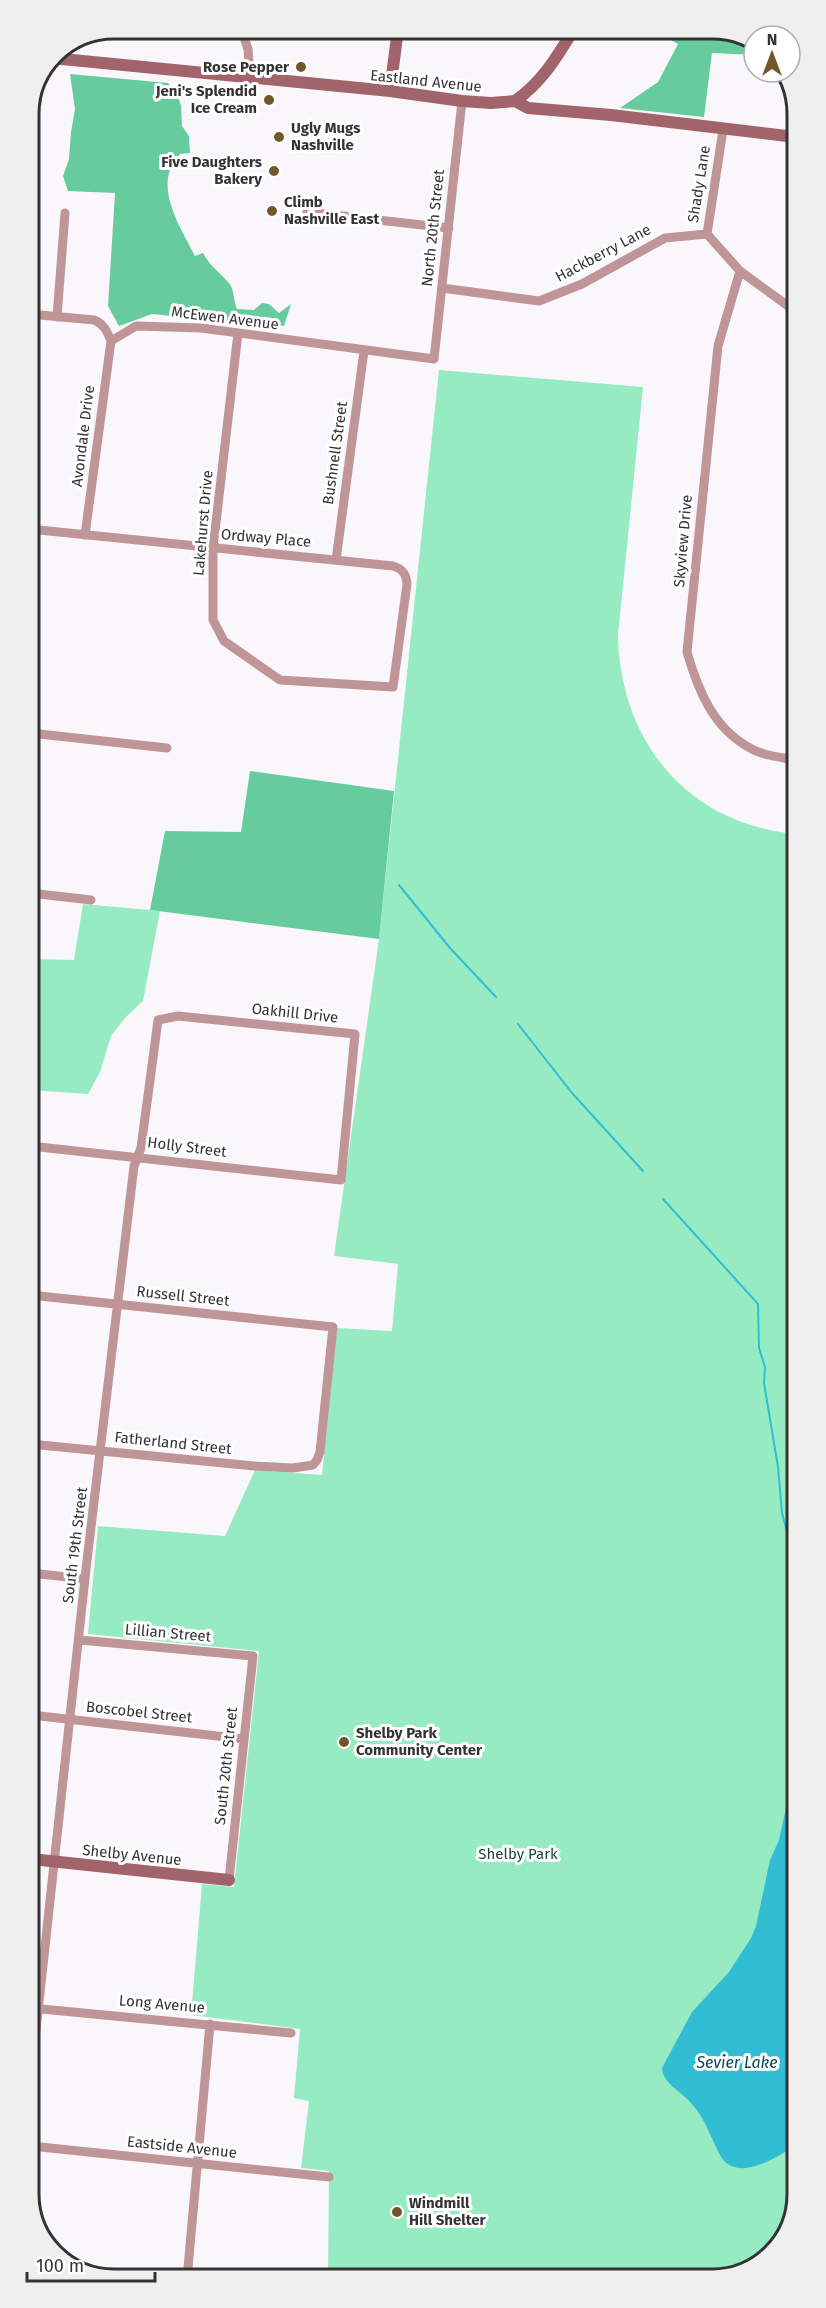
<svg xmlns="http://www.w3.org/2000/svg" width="826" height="2308" viewBox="0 0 826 2308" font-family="'Fira Sans',sans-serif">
<rect width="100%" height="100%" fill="#f9f7fb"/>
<path fill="#97ebc2" d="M439,370L643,387L618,635C620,741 687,824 796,834L797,2195L780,2246L735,2276L328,2278L329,2171L301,2168L309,2101L294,2098L300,2029L191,2015L202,1884L234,1887L259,1651L88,1634L98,1526L225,1536L255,1470L322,1475L337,1328L392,1331L398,1264L334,1256L379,939Z
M83,904L160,911L143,1001L126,1017L111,1036L100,1072L88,1094L30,1090V959L74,960Z"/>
<path fill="#66cc9e" d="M668,29H718L754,42V55L712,53L704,117L620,108L658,82L678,44L664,36Z
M70,74L168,83L177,93L181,106L182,126L189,136L190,153L180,154C177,159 171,164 170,170C160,197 183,232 195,256L203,253C210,266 219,272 228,282C235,289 233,301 237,309L254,310L262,303L269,304L279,313L291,304L284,326L241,323L237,320H209L152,314L119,326L108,306L115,193L68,191L63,176L69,159L71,132L75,109Z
M250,771L394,791L379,939L150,910L165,831L241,832Z"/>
<path fill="#31bdd4" d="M797,1768V2145C777,2156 743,2181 723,2160C711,2141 707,2120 691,2103C681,2091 663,2084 662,2068L692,2012L729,1972L751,1938L756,1926L770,1860L779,1840L792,1781L790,1775Z"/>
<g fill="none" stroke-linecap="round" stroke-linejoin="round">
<path stroke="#31bdd4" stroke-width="2" d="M399,885L450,948L496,997
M518,1024L572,1093L643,1171
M663,1199L758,1304L759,1348L765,1367L764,1383L778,1467L782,1513L791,1547L797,1585"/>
<path stroke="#c09598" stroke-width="9" d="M241,29L248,49L250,78
M307,212L449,228
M707,234L740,271L795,311
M707,234L723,130
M740,271L718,346L687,652C698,690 713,728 750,748C763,756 781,757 795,760
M442,288L539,301L582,284L665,238L707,234
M29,314L94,320C104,324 107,331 111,341L136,326L201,328L434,359L462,101
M57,317L65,213
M29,529L393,566C403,569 406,574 407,584L393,687L280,680L224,641L213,620V548L238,333
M85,535L111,341
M336,560L364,351
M30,733L167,748
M30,893L91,900
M30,1146L341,1180L355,1034L178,1016L158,1020L141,1148L134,1166L86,1569L31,2076
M30,1295L333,1327L320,1452L317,1460L313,1465L293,1468L254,1466L30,1444
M31,1573L85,1579
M80,1640L253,1656L229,1880
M31,1715L244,1739
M31,2008L291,2033
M31,2146L329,2177
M187,2279L210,2024"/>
<path stroke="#a2646b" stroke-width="12" d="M52,58L390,91L462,101L491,103L515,101L528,108L611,115L795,137
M390,91L398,29
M515,101C542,82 557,57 574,29
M31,1859L229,1880"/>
</g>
<g fill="#72572a" stroke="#fff" stroke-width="2">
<circle cx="301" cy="67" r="6"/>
<circle cx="269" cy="100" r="6"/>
<circle cx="279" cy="137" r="6"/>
<circle cx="274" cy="171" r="6"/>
<circle cx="272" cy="211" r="6"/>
<circle cx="344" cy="1742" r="6"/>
<circle cx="397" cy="2212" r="6"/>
</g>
<g text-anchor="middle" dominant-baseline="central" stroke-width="6" stroke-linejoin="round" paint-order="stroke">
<g font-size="15" font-weight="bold" fill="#343334" stroke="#fff" text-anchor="start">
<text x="289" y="67" text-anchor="end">Rose Pepper</text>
<text x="257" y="91" text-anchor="end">Jeni's Splendid<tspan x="257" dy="17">Ice Cream</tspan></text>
<text x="291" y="128">Ugly Mugs<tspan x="291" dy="17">Nashville</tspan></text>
<text x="262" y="162" text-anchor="end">Five Daughters<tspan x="262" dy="17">Bakery</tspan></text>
<text x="284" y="202">Climb<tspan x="284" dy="17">Nashville East</tspan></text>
<text x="356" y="1733">Shelby Park<tspan x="356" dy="17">Community Center</tspan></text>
<text x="409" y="2203">Windmill<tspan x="409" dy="17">Hill Shelter</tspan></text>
</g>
<g font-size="15" fill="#343334" stroke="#fff">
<text transform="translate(426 81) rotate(6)">Eastland Avenue</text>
<text transform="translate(699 184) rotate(-81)">Shady Lane</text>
<text transform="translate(433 228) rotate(-84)">North 20th Street</text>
<text transform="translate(603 253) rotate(-28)">Hackberry Lane</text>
<text transform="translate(225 318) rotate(7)">McEwen Avenue</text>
<text transform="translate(83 436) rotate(-83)">Avondale Drive</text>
<text transform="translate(335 453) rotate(-82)">Bushnell Street</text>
<text transform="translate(203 523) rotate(-85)">Lakehurst Drive</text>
<text transform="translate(266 538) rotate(5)">Ordway Place</text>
<text transform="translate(683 541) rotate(-85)">Skyview Drive</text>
<text transform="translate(295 1013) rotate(6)">Oakhill Drive</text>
<text transform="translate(187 1147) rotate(7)">Holly Street</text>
<text transform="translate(183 1296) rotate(6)">Russell Street</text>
<text transform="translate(173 1443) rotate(6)">Fatherland Street</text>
<text transform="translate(75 1545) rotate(-83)">South 19th Street</text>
<text transform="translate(168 1633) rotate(5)">Lillian Street</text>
<text transform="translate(139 1712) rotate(6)">Boscobel Street</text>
<text transform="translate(226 1766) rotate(-84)">South 20th Street</text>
<text transform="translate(132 1855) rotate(6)">Shelby Avenue</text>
<text transform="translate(162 2004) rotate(5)">Long Avenue</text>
<text transform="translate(182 2147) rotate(6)">Eastside Avenue</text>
</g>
<g font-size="15" fill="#1c4835" stroke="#fff">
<text x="518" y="1854">Shelby Park</text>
</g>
<g font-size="16" font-style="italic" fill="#0c4851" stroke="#fff">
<text x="737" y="2062">Sevier Lake</text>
</g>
</g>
<path d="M0 0H826V2308H0ZM114 39H712A75 75 0 0 1 787 114V2194A75 75 0 0 1 712 2269H114A75 75 0 0 1 39 2194V114A75 75 0 0 1 114 39Z" fill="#efefef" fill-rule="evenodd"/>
<path fill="none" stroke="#343334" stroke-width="3" d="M114 39H712A75 75 0 0 1 787 114V2194A75 75 0 0 1 712 2269H114A75 75 0 0 1 39 2194V114A75 75 0 0 1 114 39Z"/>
<g transform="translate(772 54)"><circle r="28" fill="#ffffff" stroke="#aeadae" stroke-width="1.5"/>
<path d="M0-4.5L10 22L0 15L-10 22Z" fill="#72572a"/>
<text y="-9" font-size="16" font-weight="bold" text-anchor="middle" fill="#343334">N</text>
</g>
<path d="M27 2272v9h128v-9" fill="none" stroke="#343334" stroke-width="3"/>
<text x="36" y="2272" font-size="18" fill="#343334" stroke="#ffffff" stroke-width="4.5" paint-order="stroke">100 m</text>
</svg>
